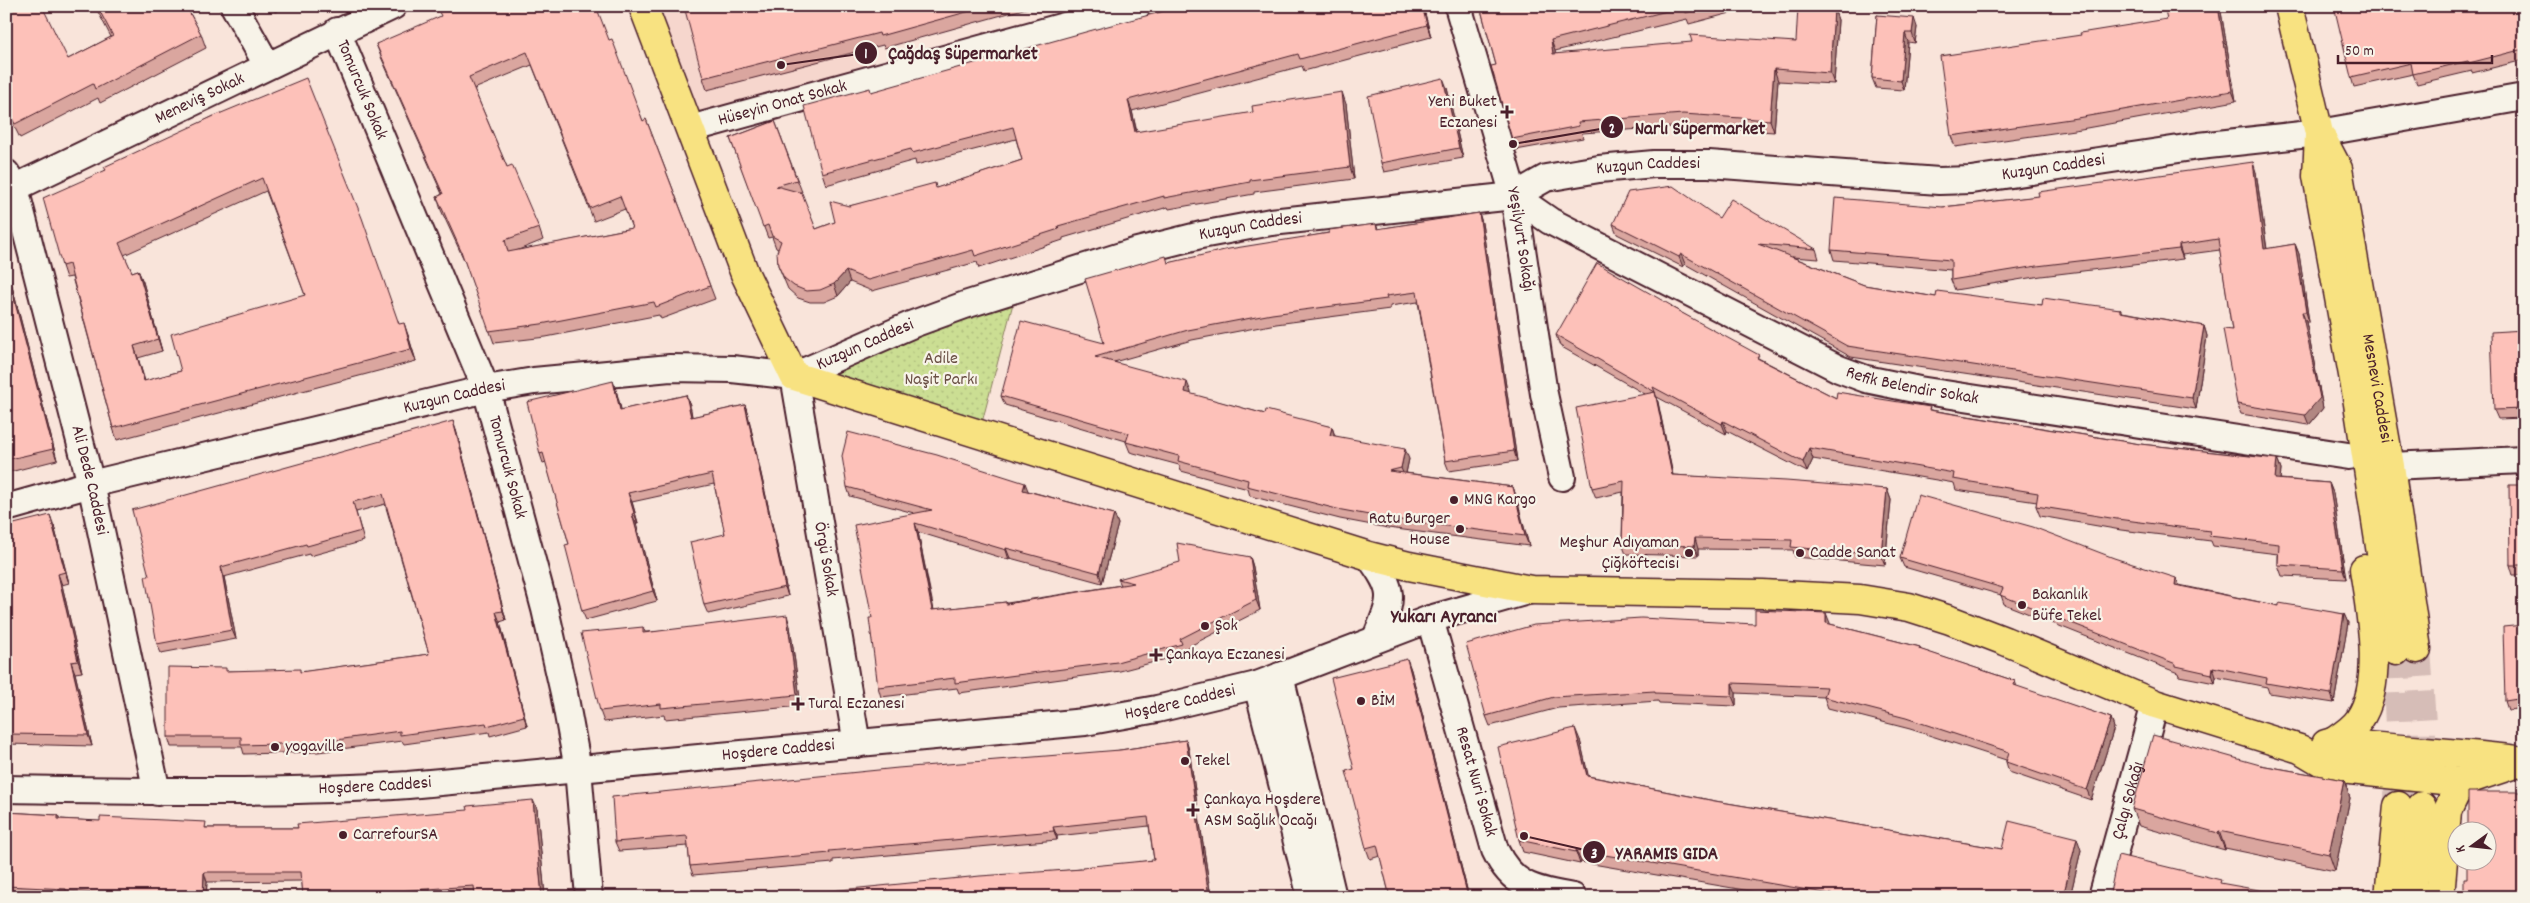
<svg xmlns="http://www.w3.org/2000/svg" width="2530" height="903" viewBox="0 0 2530 903" font-family="Dekko,sans-serif">
<defs>
<pattern id="park-dots" width="8" height="8" patternUnits="userSpaceOnUse" patternTransform="scale(1.25)"><rect width="8" height="8" fill="#cbde93"/><path d="M2 2h.1M6 6h.1" fill="none" stroke="#b0be7f" stroke-width="1.8" stroke-linecap="round"/></pattern>
</defs>
<rect width="100%" height="100%" fill="#f9e4da"/>
<filter id="ink" filterUnits="userSpaceOnUse"><feTurbulence type="fractalNoise" baseFrequency=".02" numOctaves="2"/><feDisplacementMap in="SourceGraphic" scale="10" xChannelSelector="R" yChannelSelector="G"/><feConvolveMatrix kernelMatrix="1 2 1 2 8 2 1 2 1" color-interpolation-filters="sRGB"/></filter>
<g filter="url(#ink)">
<path fill="#f6d6cd" d="M676,6H859L876,78L690,129L646,14Z"/>
<path fill="url(#park-dots)" stroke="#8a7e5f" d="M1017,288L979,434L794,376Z"/>
<g fill="none" stroke-linecap="round" stroke-linejoin="round">
<path stroke="#d6bdb7" stroke-width="28" stroke-dasharray="28 14" stroke-linecap="butt" d="M2417,649L2422,723V775
M2396,651L2399,728L2398,806"/>
<g stroke="#4a1f2b" stroke-width="30">
<g id="minor">
<path d="M234,6L267,65"/>
<path id="s1" d="M1458,6L1514,196L1544,394L1562,477"/>
<path id="s2" d="M337,31L486,389L545,609L564,693L578,769L589,897"/>
<path id="s3" d="M690,129L1137,6"/>
<path id="s4" d="M6,173L15,188L91,484L157,792"/>
<path id="s5" d="M6,192L393,6"/>
<path id="s6" d="M1514,196L1550,221L1839,369L1866,379L1919,390L2348,456"/>
<path id="s7" d="M794,376L857,744"/>
<path d="M2390,466L2524,460"/>
<path id="s8" d="M6,508L91,484L486,389L534,381L670,368L732,369L794,376L913,324L965,305L1137,251L1201,235L1271,222L1514,196L1546,178L1599,169L1654,164H1709L1939,181L1971,180L2199,146L2319,133L2524,97"/>
<path d="M1369,556C1396,593 1393,597 1376,638"/>
<path id="s9" d="M1430,619L1495,850C1513,888 1536,890 1573,897"/>
<path d="M1280,676L1333,897"/>
<path d="M1257,685L1311,897"/>
<path id="s10" d="M6,789C140,791 274,794 408,785L1085,722L1157,709L1257,685L1430,619L1531,590"/>
<path id="s11" d="M2102,897L2155,704"/>
</g>
</g>
<g stroke="#4a1f2b" stroke-width="31">
<g id="major">
<path d="M643,6L745,274L794,376L1369,556L1409,566L1531,590L1763,594L1860,599L1909,607L1950,620L2005,641L2155,704L2300,749L2332,768L2461,782L2524,761"/>
<path id="s12" d="M2289,6L2319,133L2338,169L2390,466L2417,649"/>
<path d="M2319,135L2317,176L2357,397L2396,651"/>
<path d="M2333,742C2343,735 2353,729 2359,720C2385,683 2370,610 2364,569"/>
<path d="M2326,744L2333,742C2394,750 2456,752 2517,760"/>
<path d="M2389,897L2398,806"/>
<path d="M2412,897L2422,806"/>
<path d="M2440,897L2447,811L2461,782"/>
</g>
</g>
<use href="#minor" stroke="#f7f3e8" stroke-width="26"/>
<use href="#major" stroke="#f8e281" stroke-width="28"/>
</g>
<path fill="#daa69f" stroke="#4a1f2b" fill-rule="evenodd" d="M6,6L68,59L111,37L95,6H186L201,34L206,48L100,103L98,98L20,138L6,110Z
M272,6H286L275,12Z
M700,6H1034L884,48L883,45L707,90L703,78Z
M1423,6L1431,37L1304,71L1302,66L1132,111L1137,132L1346,104L1354,179L1254,192V194L1169,209L1168,207L1063,238V240L979,268L977,262L872,291L850,282L838,296L824,302H810L798,298L788,289L778,265V249L776,248L772,237L768,238L730,138L775,121L802,192H799L816,229L835,222L849,206L937,188L1022,160L1016,139L916,165L915,160L826,185L822,173L872,92Z
M1480,6H1757L1689,24L1687,19L1555,51V54L1796,42L1834,9L1838,20L1834,84L1778,81L1774,132L1687,126L1582,133L1583,138L1516,150L1512,139L1496,65Z
M2220,6L2236,101L2081,129L1955,147L1951,136L2167,19Z
M2524,6V60L2472,73V71L2417,84L2413,74L2354,87L2351,77Z
M1877,15L1917,27L1915,43L1908,42L1904,90L1876,88L1872,78Z
M609,40L643,121L646,119L715,299L661,319L659,315L546,337L494,343L465,262L441,210L437,197L442,194L381,57L376,44ZM532,65L594,221L625,209L632,228L516,251L543,240L539,228L507,167L474,89Z
M1447,88L1463,158L1384,172L1381,163Z
M214,116L399,324L408,335L416,361L117,440L113,428L72,277L66,278L62,266L105,170ZM266,191L305,295L181,371L145,381L138,358L162,351L143,282L138,270L132,272L124,255Z
M2256,172L2267,249L2295,244L2299,254L2309,322H2306L2323,408L2309,425L2241,414L2237,404L2232,330L2220,250L2182,255L2183,259L2041,276L1955,290L1951,280V270L1834,260L1831,250L1943,207Z
M1479,213L1482,223L1517,461L1449,471L1445,461L1418,302L1390,306V309L1276,324L1192,340L1114,362L1191,392L1190,394L1265,414L1332,427L1335,436L1409,459L1406,473L1513,487L1516,496L1529,546L1388,528L1340,519L1250,496L1248,489L1181,471L1179,465L1130,452L1126,442V441L1005,405L1001,396L1104,343L1169,263L1376,224L1378,229Z
M1719,218L1816,249L1819,259L1792,257L1864,285L1936,297L2042,305L2120,309L2122,312L2204,326L2207,336L2196,409L1851,357L1685,264L1683,267L1617,234L1613,224Z
M6,263L57,460L6,473Z
M1673,308L1760,359L1836,398L1931,410L2140,444L2277,459L2281,470L2280,479L2329,483L2333,493L2346,579L2282,576L2278,565V554L2213,546L2211,541L2121,530L2040,516L2036,506L2037,502L1956,490L1954,483L1813,459L1807,472L1727,431L1726,434L1657,397L1673,475L1887,489L1891,500L1885,565L1795,557L1793,550L1698,549V556L1626,554L1622,544L1623,492L1596,498L1592,488L1645,394L1560,346L1556,335Z
M2524,330V418L2498,419L2494,410Z
M616,390L621,410L686,395L690,405L692,417L745,405L748,415L788,596L708,614L704,605L725,534L714,484L632,502L638,523H636L657,601L586,620L582,611L569,544L546,462L543,463L540,454Z
M456,430L506,620L500,622L527,726L490,736L489,732L404,744L402,741L318,752L244,754L242,747H171L168,737L227,671L302,672L429,654L385,504L356,512L364,541L310,556L309,554L224,577L236,639L161,653L157,644L149,576Z
M2524,485V575H2513L2510,565Z
M847,487L1028,491L1114,514L1118,524L1102,583L1010,558L1009,560L918,532L934,610L1006,602L1007,603L1121,585L1118,579L1250,557L1253,567L1260,610L1184,649L1185,654L1120,671L959,693L957,688L881,697L878,687L872,618L914,513L850,496Z
M54,526L69,583L62,585L82,672L75,673L92,746L6,744V692L9,691Z
M1900,558L2179,585L2279,606L2344,614L2348,623L2334,703L2269,693L2267,687L2216,677L2215,683L2179,676L2178,673L2004,604L2001,595L1904,567Z
M1755,624H1830L1920,647L1921,650L2015,681L2017,687L2111,718L2114,728L2091,800L2009,772L2006,762V760L1910,729L1828,708L1824,697L1736,693V706L1659,703L1658,701L1558,708L1490,726L1486,716Z
M2524,625V708L2508,710L2505,701Z
M790,626L801,706L665,719L664,715L604,722L600,711L643,627L645,632Z
M1407,659L1411,670L1469,897H1390L1380,856L1370,859L1366,848L1354,769Z
M1186,740L1189,750L1211,897H770L1082,869L1154,860L1149,826L1057,836V840L833,860V863L693,875L690,866L688,846L619,851L615,842L1120,750Z
M1580,740L1588,776L1715,801L2002,849L2081,850L2070,897H1785L1581,862L1580,864L1523,852L1519,840Z
M2260,765L2344,780L2350,798L2335,871L2225,848V850L2139,826L2132,809Z
M537,809L545,897H476V896L464,897H303L302,881L207,882L206,897H24L6,896V812L58,815L60,819L208,828H298Z"/>
<path fill="#b18782" stroke="#4a1f2b" d="M1422,6H1423L1431,37L1427,25Z
M2218,6H2220L2236,101L2232,91Z
M1834,9L1838,20L1834,84L1830,73Z
M1914,18L1917,27L1915,43L1912,33Z
M1905,33L1908,42L1904,90L1901,81Z
M1551,40L1555,51L1557,66L1553,54Z
M1774,69L1778,81L1774,132L1770,120Z
M1443,78L1447,88L1463,158L1459,148Z
M1342,92L1346,104L1354,179L1350,167Z
M1128,100L1132,111L1139,144L1135,132Z
M2253,162L2256,172L2268,259L2264,249Z
M1479,213L1482,223L1517,461L1514,451Z
M2295,244L2299,254L2309,322L2306,312Z
M2179,245L2182,255L2183,259L2179,249Z
M1681,254L1685,264L1683,267L1679,257Z
M6,263L57,460L53,449L6,268Z
M138,270L143,282L162,351L158,339Z
M846,271L850,282L838,296L834,284Z
M2302,312L2306,322L2323,408L2309,425L2305,415Z
M404,323L408,335L416,361L411,349Z
M2204,326L2207,336L2196,409L2192,398Z
M134,346L138,358L148,393L144,381Z
M613,381L616,390L624,420L620,410Z
M1187,382L1191,392L1188,402L1185,392Z
M1655,392L1658,403L1675,486L1672,475Z
M686,395L690,405L694,427L691,417Z
M745,405L748,415L788,596L785,587Z
M453,421L456,430L506,620L503,611Z
M1723,421L1727,431L1726,434L1722,424Z
M1332,427L1335,437L1330,435Z
M1809,448L1813,459L1807,472L1803,462Z
M1405,449L1409,459L1405,478L1401,468Z
M2277,459L2281,470L2279,489L2275,479Z
M1025,483L1029,493L1023,490Z
M2329,483L2333,493L2346,579L2343,569Z
M1513,487L1516,496L1529,546L1525,536Z
M1887,489L1891,500L1885,565L1881,555Z
M628,493L632,502L638,523L634,513Z
M632,514L636,523L657,601L653,591Z
M1114,514L1118,524L1102,583L1099,573Z
M50,515L54,526L69,583L65,572Z
M915,523L918,532L935,619L932,610Z
M1695,538L1698,549V556L1694,546Z
M1006,548L1010,558L1009,560L1006,550Z
M1250,557L1253,567L1260,610L1256,600Z
M221,567L224,577L236,639L232,630Z
M58,574L62,585L82,672L78,661Z
M2176,578L2180,587L2175,585Z
M496,612L500,622L527,726L524,716Z
M1826,613L1830,623V633L1826,623Z
M2344,614L2348,623L2334,703L2331,694Z
M787,615L790,626L801,706L797,695Z
M1407,659L1411,670L1469,897H1468Z
M71,662L75,673L92,746L88,735Z
M2213,667L2216,677L2215,683L2212,674Z
M1732,683L1736,693V706L1732,696Z
M2111,718L2114,728L2091,800L2087,790Z
M1575,728L1580,740L1591,787L1587,776Z
M1186,740L1189,750L1211,897H1209Z
M2344,780L2350,798L2335,871L2329,854Z
M533,800L537,809L545,897H542Z
M1053,827L1057,836V840L1054,831Z
M2219,831L2225,848V850L2218,833Z
M2077,838L2081,850L2070,897H2063Z
M1576,850L1581,862L1580,864L1576,852Z
M204,872L207,882L206,897H203Z"/>
<path fill="#fdc1b9" stroke="#4a1f2b" fill-rule="evenodd" d="M6,6H42L68,59L113,36L97,6H186L201,34L95,89L93,84L15,124L6,107Z
M452,6H596L609,40L612,39L643,121L646,119L710,286L656,307L654,302L541,324L489,331L461,251L437,197L443,194L376,44L441,16L439,12ZM527,52L590,208L620,196L632,228L508,252L505,240L539,228L512,165L507,167L469,77Z
M700,6H988L880,36L879,33L703,78L685,10Z
M1183,6H1422L1427,25L1300,59L1298,54L1128,100L1135,132L1253,112L1252,106L1342,92L1350,167L1250,180V182L1164,198V196L1058,226L1059,229L975,256L973,250L868,280L846,271L834,284L820,290L806,291L794,286L784,278L778,265L777,252L781,241L772,236L768,225L763,227L730,138L775,121L797,180L776,186L802,193L816,229L835,222L830,201L849,206L935,183L936,188L1022,160L1013,127L912,153L911,149L822,173L804,106L870,88L871,92L1089,31Z
M1480,6H1710L1685,13L1683,7L1551,40L1553,54L1692,42L1690,35L1796,42L1798,7L1834,9L1830,73L1774,69L1770,120L1683,114L1578,122L1579,126L1512,139L1491,66L1496,65Z
M2164,6H2218L2232,91L2077,118L1951,136L1940,56L2081,35L2080,33L2167,19Z
M2334,6H2524V49L2469,63L2468,61L2413,74L2411,63L2351,77Z
M1877,15L1914,18L1912,33H1905L1901,81L1872,78Z
M306,78L362,218L399,324L404,323L411,349L113,428L69,264L62,266L43,198L106,170L104,167L214,116ZM262,178L305,295L171,334L181,371L144,381L134,346L158,339L138,270L132,272L119,243Z
M1443,78L1459,148L1381,163L1368,96Z
M2253,162L2264,249L2295,244L2306,312H2302L2320,398L2305,415L2237,404L2223,329L2232,330L2218,239L2179,245V249L2037,266L1951,280V260L1831,250L1835,198L1943,207L2039,196L2038,192Z
M1673,186L1719,218L1731,199L1816,249L1758,244L1864,285L1936,297L1937,291L2042,305L2043,298L2120,309V312L2204,326L2192,398L1847,346L1681,254L1679,257L1613,224L1628,192Z
M1479,213L1514,451L1445,461L1417,292L1386,296L1387,299L1272,314L1188,330L1095,357L1187,382L1185,392L1265,414L1266,410L1332,427L1330,435L1405,449L1401,468L1389,471L1513,487L1525,536L1385,518L1337,509L1247,486L1248,480L1178,461L1179,456L1126,442L1129,433L1001,396L1021,321L1104,343L1085,279L1166,256L1168,263L1229,249L1329,233V230L1376,224L1377,229Z
M1597,263L1672,306L1671,307L1759,355L1757,358L1836,398L1837,392L1930,407L1929,410L2140,444L2277,459L2275,479L2329,483L2343,569L2278,565L2279,544L2209,536L2210,531L2117,519L2036,506L2038,493L1953,479L1954,473L1809,448L1803,462L1723,421L1722,424L1653,387L1655,392L1556,335Z
M6,268L53,449L6,460Z
M2524,330V409L2494,410L2491,332Z
M613,381L620,410L686,395L691,417L745,405L785,587L704,605L690,542L725,534L712,474L628,493L634,513L632,514L653,591L582,611L565,545L569,544L543,453L540,454L527,402Z
M1655,392L1672,475L1786,481L1887,489L1881,555L1791,547L1792,540L1695,538L1694,546L1622,544L1624,481L1592,488L1576,408Z
M453,421L503,611L496,612L524,716L487,726L486,723L400,735V731L315,743L241,745V737H168V667L226,668V671L300,669V672L429,654L383,494L353,502L361,531L307,546L306,544L221,567L232,630L157,644L145,576H149L132,510Z
M848,432L937,455L1025,483L1023,490L1114,514L1099,573L1006,548V550L915,523L932,610L1006,602V604L1134,583L1118,579L1180,562L1177,543L1250,557L1256,600L1180,639L1182,644L1117,662L955,683V678L878,687L869,618H872L854,525L932,510L847,487L842,456Z
M2509,485H2524V565H2510Z
M1918,495L2033,527L2114,558L2176,578L2175,585L2279,606V603L2344,614L2331,694L2266,683L2267,678L2213,667L2212,674L2176,666V664L2000,595L2003,588L1900,558Z
M50,515L65,572L58,574L78,661L71,662L88,735L6,734V692L9,691L6,678V526Z
M1755,610L1826,613V623L1920,647L1919,649L2015,681L2014,685L2111,718L2087,790L2006,762L2009,752L1906,718L1824,697L1827,687L1732,683V696L1655,693V691L1554,697L1486,716L1466,644L1534,625L1641,618L1755,624Z
M787,615L797,695L661,708V704L600,711L581,633L643,627V633Z
M2524,625V698L2505,701L2503,627Z
M1407,659L1468,897H1390L1377,845L1366,848L1346,771L1354,769L1331,678Z
M1575,728L1587,776L1715,801L2002,849L2009,821L2077,838L2063,897H1846L1814,891L1576,850V852L1519,840L1498,747Z
M2153,735L2260,765L2344,780L2329,854L2219,831L2218,833L2132,809Z
M1186,740L1209,897H770L980,876L1082,869V867L1154,860L1148,817L1053,827L1054,831L829,851L830,853L690,866L687,836L615,842L612,797L898,768L1120,750Z
M2468,792H2524V897H2464V879H2467V860H2488V830H2468Z
M533,800L542,897H490V893L475,895L474,886L303,897L301,872H204L203,897H163L66,891V889L6,886V812L58,815V819L100,821V817L206,822L205,828H298L297,824L468,810L467,806Z
M2118,855L2221,880L2220,883L2298,897H2109Z
M665,894L666,897H630Z"/>
</g>
<g fill="#4a1f2b" stroke="#f7f3e8" stroke-width="2">
<path d="M1504.5 104.5h5v5h5v5h-5v5h-5v-5h-5v-5h5z"/>
<circle cx="1454" cy="500" r="5"/>
<circle cx="1460" cy="529" r="5"/>
<circle cx="1689" cy="553" r="5"/>
<circle cx="1800" cy="553" r="5"/>
<circle cx="2022" cy="605" r="5"/>
<circle cx="1205" cy="626" r="5"/>
<path d="M1153.5 647.5h5v5h5v5h-5v5h-5v-5h-5v-5h5z"/>
<circle cx="1361" cy="701" r="5"/>
<path d="M795.5 696.5h5v5h5v5h-5v5h-5v-5h-5v-5h5z"/>
<circle cx="275" cy="747" r="5"/>
<circle cx="1185" cy="761" r="5"/>
<path d="M1190.5 802.5h5v5h5v5h-5v5h-5v-5h-5v-5h5z"/>
<circle cx="343" cy="835" r="5"/>
</g>
<g text-anchor="middle" dominant-baseline="central" stroke-width="4.5" stroke-linejoin="round" paint-order="stroke">
<g font-size="18" fill="#4a1f2b" stroke="#f7f3e8">
<text stroke="none"><textPath href="#s2" startOffset="64">Tomurcuk Sokak</textPath></text>
<text stroke="none"><textPath href="#s5" startOffset="215">Meneviş Sokak</textPath></text>
<text stroke="none"><textPath href="#s3" startOffset="96">Hüseyin Onat Sokak</textPath></text>
<text stroke="none"><textPath href="#s8" startOffset="1691">Kuzgun Caddesi</textPath></text>
<text stroke="none"><textPath href="#s8" startOffset="2098">Kuzgun Caddesi</textPath></text>
<text stroke="none"><textPath href="#s8" startOffset="1286">Kuzgun Caddesi</textPath></text>
<text stroke="none"><textPath href="#s1" startOffset="242">Yeşilyurt Sokağı</textPath></text>
<text stroke="none"><textPath href="#s8" startOffset="882">Kuzgun Caddesi</textPath></text>
<text stroke="none"><textPath href="#s6" startOffset="444">Refik Belendir Sokak</textPath></text>
<text stroke="none"><textPath href="#s12" startOffset="394">Mesnevi Caddesi</textPath></text>
<text stroke="none"><textPath href="#s8" startOffset="462">Kuzgun Caddesi</textPath></text>
<text stroke="none"><textPath href="#s2" startOffset="469">Tomurcuk Sokak</textPath></text>
<text stroke="none"><textPath href="#s4" startOffset="319">Ali Dede Caddesi</textPath></text>
<text stroke="none"><textPath href="#s7" startOffset="186">Örgü Sokak</textPath></text>
<text stroke="none"><textPath href="#s10" startOffset="1179">Hoşdere Caddesi</textPath></text>
<text stroke="none"><textPath href="#s10" startOffset="774">Hoşdere Caddesi</textPath></text>
<text stroke="none"><textPath href="#s9" startOffset="169">Resat Nuri Sokak</textPath></text>
<text stroke="none"><textPath href="#s10" startOffset="369">Hoşdere Caddesi</textPath></text>
<text stroke="none"><textPath href="#s11" startOffset="100">Çalgı Sokağı</textPath></text>
</g>
<g font-size="18" fill="#4a1f2b" stroke="#f7f3e8" text-anchor="start">
<text x="1497" y="102" text-anchor="end">Yeni Buket<tspan x="1497" dy="21">Eczanesi</tspan></text>
<text x="1464" y="500">MNG Kargo</text>
<text x="1450" y="519" text-anchor="end">Ratu Burger<tspan x="1450" dy="21">House</tspan></text>
<text x="1679" y="543" text-anchor="end">Meşhur Adıyaman<tspan x="1679" dy="21">Çiğköftecisi</tspan></text>
<text x="1810" y="553">Cadde Sanat</text>
<text x="2032" y="595">Bakanlık<tspan x="2032" dy="21">Büfe Tekel</tspan></text>
<text x="1215" y="626">Şok</text>
<text x="1166" y="655">Çankaya Eczanesi</text>
<text x="1371" y="701">BİM</text>
<text x="808" y="704">Tural Eczanesi</text>
<text x="285" y="747">yogaville</text>
<text x="1195" y="761">Tekel</text>
<text x="1204" y="800">Çankaya Hoşdere<tspan x="1204" dy="21">ASM Sağlık Ocağı</tspan></text>
<text x="353" y="835">CarrefourSA</text>
</g>
<g font-size="18" fill="#6a4f45" stroke="#f7f3e8">
<text x="941" y="359">Adile<tspan x="941" dy="21">Naşit Parkı</tspan></text>
</g>
<g font-size="20" font-weight="bold" fill="#4a1f2b" stroke="#f7f3e8">
<text x="1444" y="618">Yukarı Ayrancı</text>
</g>
</g>
<path fill="none" stroke="#4a1f2b" stroke-width="2" d="M781 65L866 53M1513 144L1612 127M1524 836L1594 852"/>
<g fill="#4a1f2b" stroke="#f7f3e8" stroke-width="2">
<circle cx="781" cy="65" r="5"/>
<circle cx="1513" cy="144" r="5"/>
<circle cx="1524" cy="836" r="5"/>
<circle cx="866" cy="53" r="12"/>
<circle cx="1612" cy="127" r="12"/>
<circle cx="1594" cy="852" r="12"/>
</g>
<g font-size="15" text-anchor="middle" font-weight="bold" fill="#fff">
<text x="866" y="58">1</text>
<text x="1612" y="133">2</text>
<text x="1594" y="858">3</text>
</g>
<g font-size="19" text-anchor="middle" font-weight="bold" fill="#4a1f2b" stroke="#f7f3e8" stroke-width="4.5" stroke-linejoin="round" paint-order="stroke">
<text x="963" y="59">Çağdaş Süpermarket</text>
<text x="1700" y="134">Narlı Süpermarket</text>
<text x="1667" y="859">YARAMIS GIDA</text>
</g>
<rect width="2530" height="903" fill="none" stroke="#f7f3e8" stroke-width="25"/>
<rect x="12" y="12" width="2505" height="878" fill="none" stroke="#4a1f2b" stroke-width="2" filter="url(#ink)"/>
<g transform="translate(2472 846) rotate(255)"><circle r="24" fill="#f7f3e8" stroke="#b29e9c"/>
<path d="M0-4L9 19L0 12L-9 19Z" fill="#4a1f2b"/>
<text y="-8" font-size="14" font-weight="bold" text-anchor="middle" fill="#4a1f2b">K</text>
</g>
<path d="M2338 55v8h154v-8" fill="none" stroke="#4a1f2b" stroke-width="2.5"/>
<text x="2345" y="55" font-size="15" fill="#4a1f2b" stroke="#f7f3e8" stroke-width="4" paint-order="stroke">50 m</text>
</svg>
